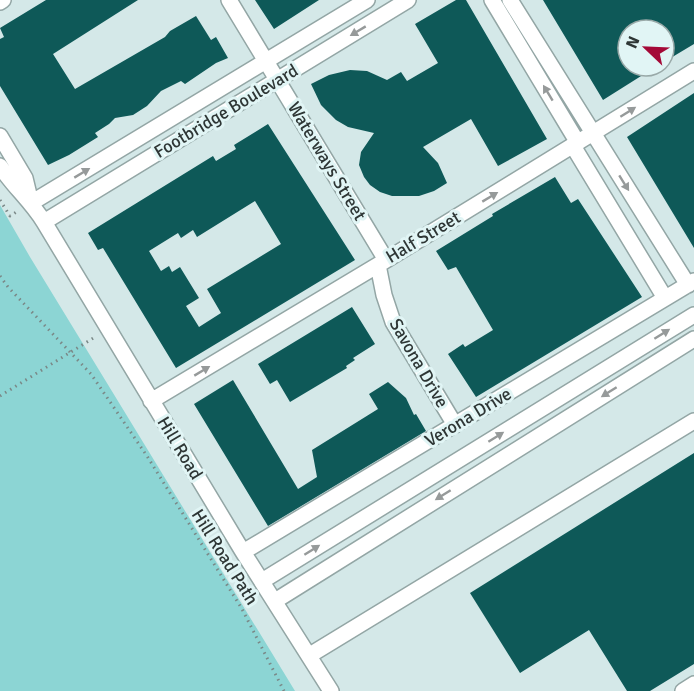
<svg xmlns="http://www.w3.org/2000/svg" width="694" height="691" viewBox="0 0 694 691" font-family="Signika,sans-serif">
<rect width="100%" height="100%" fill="#d4e8e8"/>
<path fill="#8cd5d4" d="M0,205L30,257L295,691H0Z"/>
<path fill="#0e5958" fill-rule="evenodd" d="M46,0H138L53,54L75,89L165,37L170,31L196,16L211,40L216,37L228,58L216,63L185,84L181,81L161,91L147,106L133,115L115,118L109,124L95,133L98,137L69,155L48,165L0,86V39L4,37L0,28Z
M255,0H319L274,29Z
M456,0H466L547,139L498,166L471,119L423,147L438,163L447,183L434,191L419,196H392L380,192L370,185L364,177L359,165L361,152L374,133L348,127L336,120L321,105L311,84L329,75L350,70L367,71L387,80L401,72L407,81L438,63L415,24Z
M543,0H694V44L664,62V30H628V66H657L603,100Z
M694,93V248L627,137Z
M268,124L355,260L176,368L103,248L98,250L88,233L213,156L216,161L236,149L234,145ZM255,201L281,244L207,289L221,313L199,327L186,306L199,298L180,267L172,272L169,266L161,271L149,251L178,233L181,238L193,230L197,237Z
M555,177L571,203L578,199L642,297L476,397L448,354L463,344L465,347L493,330L456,267L448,270L436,251L493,216L492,214Z
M352,307L375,344L353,358L355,360L346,366L347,368L290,402L277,380L270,384L258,364Z
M233,380L298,489L317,477L312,450L378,409L369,394L388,382L406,398L414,415L416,414L426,431L268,526L194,404Z
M694,453V664L650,691H627L589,630L520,673L470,593Z"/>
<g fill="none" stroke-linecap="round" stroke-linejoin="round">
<g stroke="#93a6a5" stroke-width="18">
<path id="minor" d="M229,0L386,260
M492,0L578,143
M510,0L688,285
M0,2L3,0
M0,136L25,178L31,203
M573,146L665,298
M0,166C13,186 31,201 44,222L243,552L331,691
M31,203L367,0
M44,222L408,0
M378,265L384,295L393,322L455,425
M151,401L378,265L694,71
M243,552L694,281
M262,581L694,315
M275,601L694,339
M310,655L694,421
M683,691L694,684"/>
</g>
<path stroke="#7a8887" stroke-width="3" stroke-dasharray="1.5 4.5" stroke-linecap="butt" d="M0,200L10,216L18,211
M0,276L8,287L91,374L147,456L242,609L284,691
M0,396L95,337"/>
<use href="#minor" stroke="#fff" stroke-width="15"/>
</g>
<defs><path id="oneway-solid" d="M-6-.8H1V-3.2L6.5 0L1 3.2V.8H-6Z" transform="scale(1.5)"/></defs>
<g fill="#969a9a">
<use href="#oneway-solid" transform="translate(358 31) rotate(149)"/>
<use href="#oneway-solid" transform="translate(548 93) rotate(-121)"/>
<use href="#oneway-solid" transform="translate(628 112) rotate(-32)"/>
<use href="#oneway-solid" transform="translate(82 173) rotate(-31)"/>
<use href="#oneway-solid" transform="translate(624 183) rotate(58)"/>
<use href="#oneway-solid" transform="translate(490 197) rotate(-31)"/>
<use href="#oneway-solid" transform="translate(662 334) rotate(-32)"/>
<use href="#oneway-solid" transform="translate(202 371) rotate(-31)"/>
<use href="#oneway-solid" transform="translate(609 392) rotate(148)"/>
<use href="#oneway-solid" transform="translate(496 437) rotate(-32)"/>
<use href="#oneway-solid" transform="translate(443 495) rotate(148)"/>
<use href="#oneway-solid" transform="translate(312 550) rotate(-32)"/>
</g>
<g text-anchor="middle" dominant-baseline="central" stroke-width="6" stroke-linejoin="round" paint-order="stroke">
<g font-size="18" fill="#2e3635" stroke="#e1f5f5">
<text transform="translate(226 111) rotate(-31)">Footbridge Boulevard</text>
<text transform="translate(327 161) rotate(59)">Waterways Street</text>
<text transform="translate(423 237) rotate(-31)">Half Street</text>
<text transform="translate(419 363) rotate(60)">Savona Drive</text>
<text transform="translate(468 417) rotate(-31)">Verona Drive</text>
<text transform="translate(180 448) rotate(59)">Hill Road</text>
<text transform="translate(225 557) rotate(58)">Hill Road Path</text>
</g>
</g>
<g transform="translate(646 48) rotate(293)"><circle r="28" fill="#e1f5f5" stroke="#99a9a8" stroke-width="1.5"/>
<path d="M0-4.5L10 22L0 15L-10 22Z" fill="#a40937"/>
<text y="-9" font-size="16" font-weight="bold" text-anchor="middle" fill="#2e3635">N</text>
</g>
</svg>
